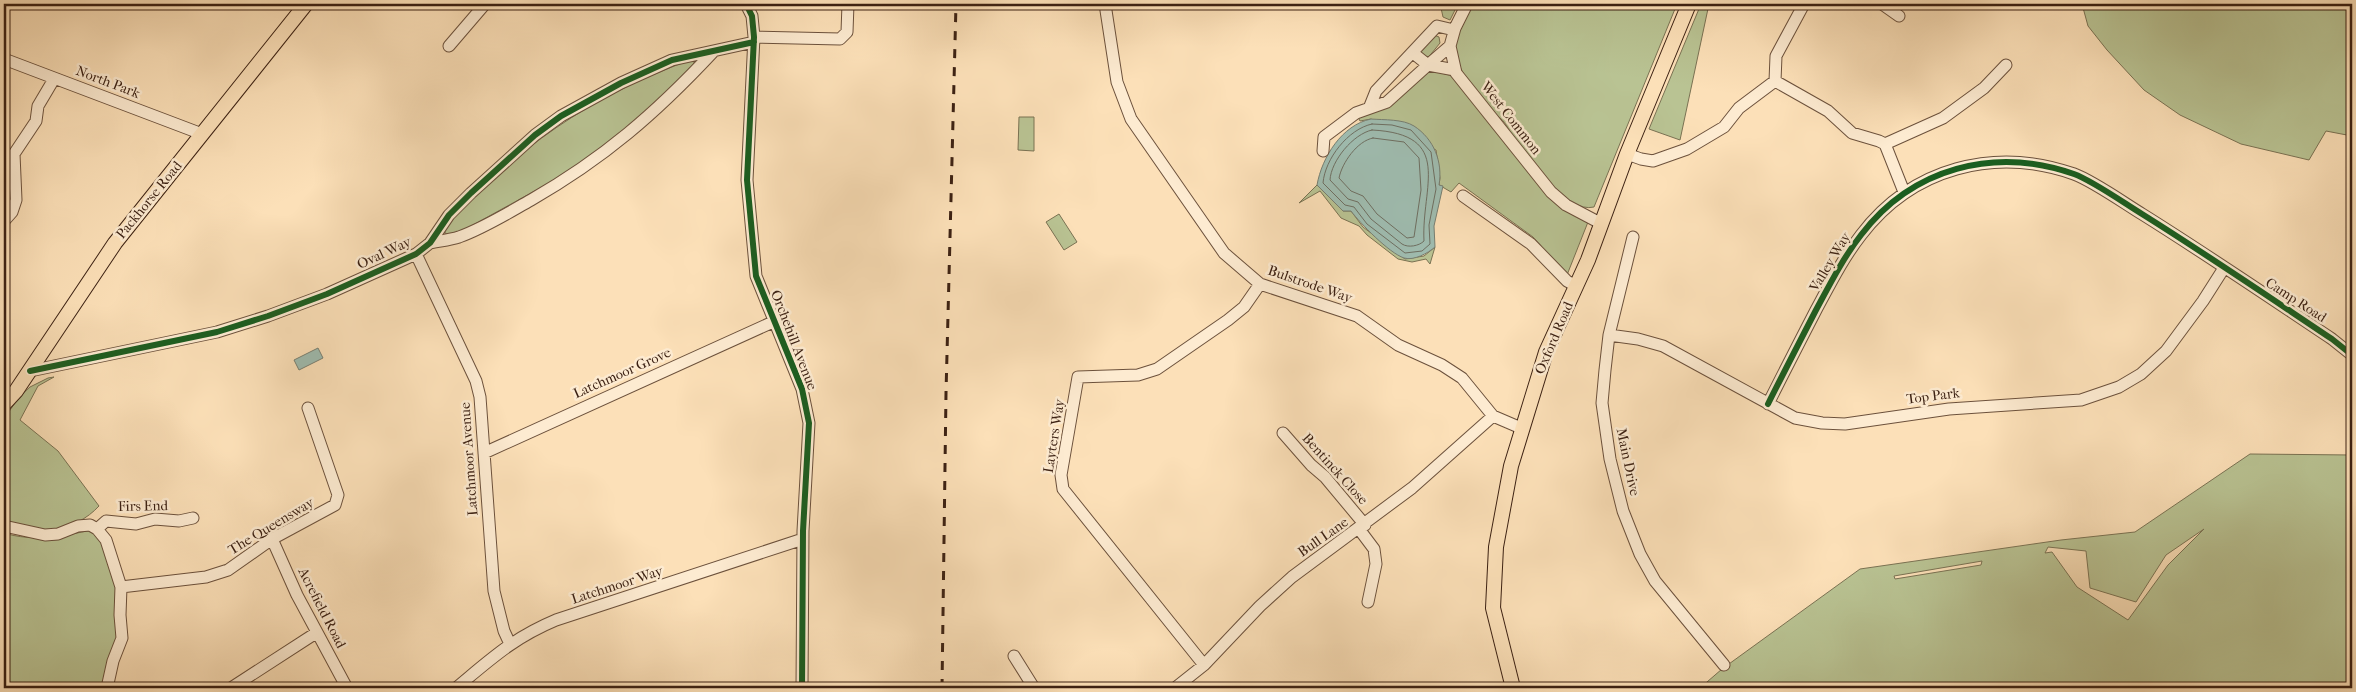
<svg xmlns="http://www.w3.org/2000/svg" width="2356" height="692" viewBox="0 0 2356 692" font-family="'IM FELL French Canon',serif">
<rect width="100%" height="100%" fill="#fce0b8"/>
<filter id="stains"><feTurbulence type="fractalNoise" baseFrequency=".004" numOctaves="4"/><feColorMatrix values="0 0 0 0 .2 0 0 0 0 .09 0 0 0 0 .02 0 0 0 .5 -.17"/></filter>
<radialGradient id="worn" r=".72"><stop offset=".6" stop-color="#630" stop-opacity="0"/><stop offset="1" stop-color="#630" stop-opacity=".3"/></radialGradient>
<path fill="#b9c393" stroke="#7a7253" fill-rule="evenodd" d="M1444,4H1458L1450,20L1443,17L1441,8Z
M1470,4H1677L1594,207C1567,214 1529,160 1513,141C1511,133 1507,124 1500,118C1497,115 1493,114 1490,112C1484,106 1479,96 1474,90C1448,53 1451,42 1470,4Z
M1701,4H1709L1680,140L1649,129Z
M2082,4H2352V136L2326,131L2309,160L2241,144L2180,115L2144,90L2107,50L2088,26Z
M1434,35L1439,37L1440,43L1427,59L1418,51Z
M690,60L694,61V66L630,126L562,176L462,231L449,235L445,233L444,227C518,147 587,98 690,60Z
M1429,70L1453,76L1546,191L1588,222L1567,275L1533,237L1459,183L1451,192L1439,185L1440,178L1436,150L1371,119L1360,121L1358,117Z
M1019,117H1034V151L1018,150Z
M1317,185L1343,211H1351L1363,227L1405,259L1424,256L1435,247L1430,264L1426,259L1412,262L1398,259L1367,235L1359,226L1341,218L1320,191L1299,203Z
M1059,214L1077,242L1064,250L1046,222Z
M54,377L38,386L20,420L58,451L99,506C75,532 35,538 4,519V419L19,397L30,387L48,378Z
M2250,454L2352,455V688H1700L1722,669L1860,569L2061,540L2135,532ZM2204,529L2168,565L2128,620L2077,587L2052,552L2045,553L2048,547L2086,551L2090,588L2136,602L2166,555ZM1982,561L1981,565L1895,579L1894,576Z
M92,530L103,539L117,592L116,630L121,644L102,688H4V533C33,542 63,536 92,530Z"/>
<path fill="#9fbdb1" stroke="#777f72" d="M1371,119C1384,120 1403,119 1414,126C1434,139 1443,162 1439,185L1443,186L1434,226L1435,247C1428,253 1414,261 1404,258C1389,253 1360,223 1351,211H1343L1317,185C1322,157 1342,125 1371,119Z
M318,348L323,358L299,370L294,360Z"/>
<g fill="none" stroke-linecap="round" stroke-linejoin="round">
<path stroke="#6e6f62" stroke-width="1" d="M1372,124L1392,125L1411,130L1431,152L1436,189L1429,225L1430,244L1422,251L1405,253L1367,224L1354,207L1345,205L1323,183C1325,159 1348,129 1372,124Z
M1372,130C1455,134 1421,187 1424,241C1419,246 1408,248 1402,244L1371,219L1358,202L1348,199L1330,180C1331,161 1353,134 1372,130Z
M1373,138L1404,142L1419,158L1421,190L1414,237L1407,238L1377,214L1363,196L1351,191L1339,178C1342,163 1357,141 1373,138Z"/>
<g stroke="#6c513c" stroke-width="13">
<path id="minor" d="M746,4L752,16L754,37L747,180L756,276L802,389L809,423L803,531L802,688
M1105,4L1117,82L1131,119L1224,253L1260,284L1357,316L1398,345L1442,365L1462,378L1493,416L1521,428
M1467,4L1455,28L1450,46L1456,73L1551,192L1566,205L1602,224
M1882,4L1899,16
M754,37L840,39L847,32L848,4
M449,46L485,4
M1413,53L1428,65L1450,46
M4,59L202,134
M1775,81L1776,56L1804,4
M1370,106L1376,91L1437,26L1454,30
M1885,144L1943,118L1984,88L2006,65
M1885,144L1904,192
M1323,151L1324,137L1356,113L1387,102L1428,65L1455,70
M1627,154L1641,159L1653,161L1687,149L1724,127L1739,108L1775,81L1828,111L1852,133L1879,141L1885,144
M1463,196L1531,244L1567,281L1576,286
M4,221L12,212L16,200L14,154L36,121L38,106L54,79
M1633,237L1609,335L1605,370L1602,403L1610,459L1623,511L1640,554L1655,581L1724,665
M430,243C439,241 450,240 459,237C484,228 508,213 531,200C604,158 655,114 713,52
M416,254L476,381L480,397L494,591L504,631L510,644
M1609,335L1638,339L1663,346L1795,418L1822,423L1845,424L1949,409L2081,400L2119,387L2141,374L2166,351L2203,301L2224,268
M30,371L217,332L268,316L327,294L416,254L430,243L449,215L471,193L535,135L561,116L621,83L672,60L754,42
M1768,404C1784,372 1800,341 1816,310C1830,284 1843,258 1861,235C1912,168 1994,146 2074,174C2093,181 2124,203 2142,214C2206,254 2269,297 2332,339L2352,355
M1283,433L1311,465L1325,477L1365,525
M484,453L773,322
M4,526L45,535L58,534L78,526L90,525L97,529L106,540L121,587L120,615L122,638L113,661L107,688
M97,529L106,521L136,524L155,519L179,521L193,518
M1359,529L1374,549L1376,564L1368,602
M272,539L297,595L347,688
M121,587L206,577L228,570L272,539L335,505L338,495L308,408
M1014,656L1034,688
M1204,665L1063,489L1061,475L1078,377L1138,375L1157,369L1228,320L1244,307L1260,284
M231,688L316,633
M456,688C491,659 513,638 556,620L803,539
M1175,688L1204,665L1260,606L1292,577L1412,488L1493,416"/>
</g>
<g stroke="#3c2113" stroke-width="16">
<path id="major" d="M4,404L16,391L115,243L306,4
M1513,688L1493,608L1496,547L1511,466L1546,352L1588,260L1627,154L1689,4"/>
</g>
<use href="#minor" stroke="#fdebd1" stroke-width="11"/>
<use href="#major" stroke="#fce0b8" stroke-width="14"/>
<path stroke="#3c2113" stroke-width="3" stroke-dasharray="9 9" stroke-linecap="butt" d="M942,688L946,393L956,4"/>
<g stroke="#fdebd1" stroke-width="9">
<path id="cycleway" d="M746,4L752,16L754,37L747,180L756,276L802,389L809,423L803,531L802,688
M30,371L217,332L268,316L327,294L416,254L430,243L449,215L471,193L535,135L561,116L621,83L672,60L754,42
M1768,404C1784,372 1800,341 1816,310C1830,284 1843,258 1861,235C1912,168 1994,146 2074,174C2093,181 2124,203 2142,214C2206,254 2269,297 2332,339L2352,355"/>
</g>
<use href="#cycleway" stroke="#1b5e20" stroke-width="6"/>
</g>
<g text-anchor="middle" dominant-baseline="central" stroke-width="5" stroke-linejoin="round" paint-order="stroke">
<g font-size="14" fill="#3c2113" stroke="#fdebd1">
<text transform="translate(108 82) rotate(21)">North Park</text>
<text transform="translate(1511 118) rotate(52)">West Common</text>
<text transform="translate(149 200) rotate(-51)">Packhorse Road</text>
<text transform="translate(384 253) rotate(-25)">Oval Way</text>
<text transform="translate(1830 262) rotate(-59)">Valley Way</text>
<text transform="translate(1310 284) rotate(19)">Bulstrode Way</text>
<text transform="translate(2296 300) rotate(33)">Camp Road</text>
<text transform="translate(1554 338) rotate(-67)">Oxford Road</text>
<text transform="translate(794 340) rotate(69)">Orchehill Avenue</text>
<text transform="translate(622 373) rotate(-24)">Latchmoor Grove</text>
<text transform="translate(1933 396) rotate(-7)">Top Park</text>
<text transform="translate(1054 436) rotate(-81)">Layters Way</text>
<text transform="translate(469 459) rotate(-94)">Latchmoor Avenue</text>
<text transform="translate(1628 462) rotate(78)">Main Drive</text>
<text transform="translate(1335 469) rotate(48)">Bentinck Close</text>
<text transform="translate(143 506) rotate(-1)">Firs End</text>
<text transform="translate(271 526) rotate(-31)">The Queensway</text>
<text transform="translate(1323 537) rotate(-35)">Bull Lane</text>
<text transform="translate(617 585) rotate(-18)">Latchmoor Way</text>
<text transform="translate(322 608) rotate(63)">Acrefield Road</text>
</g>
</g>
<rect width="2356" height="692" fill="none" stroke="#fce0b8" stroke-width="20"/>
<rect x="5" y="5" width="2346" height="682" fill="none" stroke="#3c2113" stroke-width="2.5"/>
<rect x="10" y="10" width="2336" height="672" fill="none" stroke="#3c2113"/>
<rect width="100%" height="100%" filter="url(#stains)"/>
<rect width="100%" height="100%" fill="url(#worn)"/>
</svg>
